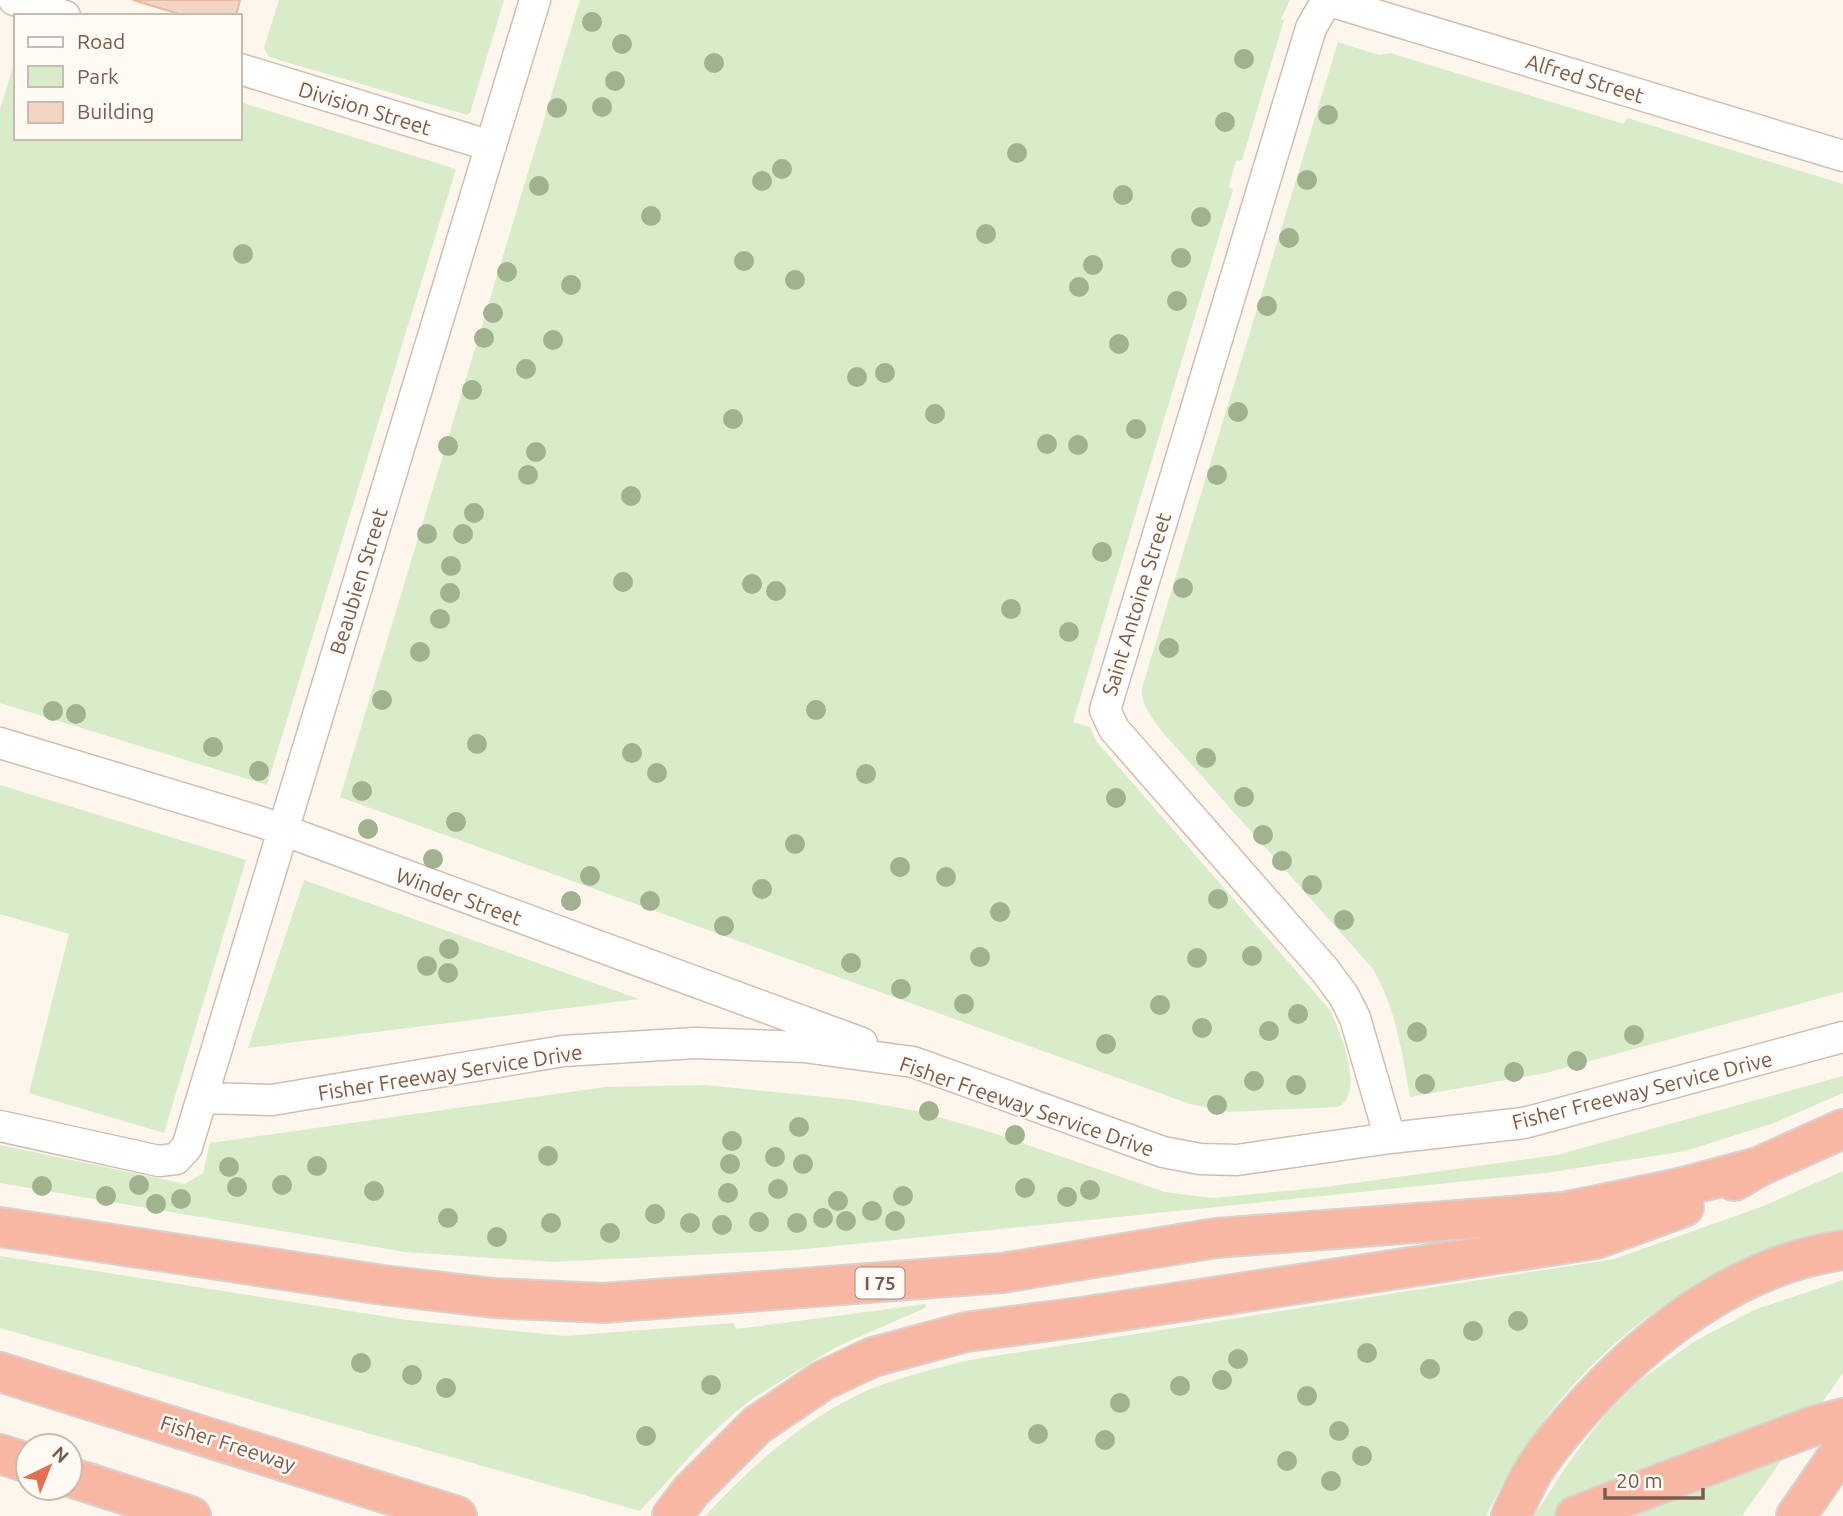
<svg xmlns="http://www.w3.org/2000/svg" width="1843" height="1516" viewBox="0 0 1843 1516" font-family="Ubuntu,sans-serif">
<rect width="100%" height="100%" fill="#fdf6ec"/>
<path fill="#d8ecc9" d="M279,0H504L470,113L467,115L269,57L264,48Z
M580,0H1290L1281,19L1284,20L1242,160L1236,161L1229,186L1233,190L1073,722L1090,727L1096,741L1330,1010C1340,1031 1366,1093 1338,1107L1229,1112L1190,1104L340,797Z
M1338,42L1379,55L1390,53L1624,124L1627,118L1843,184V992L1546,1073L1410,1097C1402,1052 1396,1009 1373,969L1159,728C1151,716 1140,703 1142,688Z
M16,57V138H240V102L456,169L267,785L0,703V109Z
M0,785L246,860L164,1133L29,1093L69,934L0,914Z
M304,880L639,999L248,1048Z
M1843,1076V1093L1774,1123L1685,1151L1546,1173L796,1250L552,1262L405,1252L0,1183V1145L185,1184L203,1173L210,1143L605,1087L705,1085L853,1100L918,1111L987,1131L1165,1192L1213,1198L1325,1187L1557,1155Z
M1843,1171V1230C1821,1236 1797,1240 1776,1248C1642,1299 1549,1388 1486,1516H705C751,1466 804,1419 866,1391C899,1377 935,1369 969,1360L1614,1259L1761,1207Z
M0,1256L407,1320L565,1336L733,1323L737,1329L926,1304L925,1308L836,1347L752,1399L732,1415L705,1440L640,1511L0,1328Z
M1843,1280V1373L1742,1516H1534L1569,1462L1606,1414L1639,1381L1695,1341L1754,1310Z"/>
<path fill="#f3d5c3" stroke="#e6bba3" stroke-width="2" d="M133,0H240L236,16H186Z"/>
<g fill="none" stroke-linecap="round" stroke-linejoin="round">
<g stroke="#d1beb0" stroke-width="33">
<path id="street" d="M14,0L65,16
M1326,0L1843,156
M1327,0L1311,28L1105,710L1114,729L1324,969L1344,996L1355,1018L1390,1138
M240,69L491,146
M0,743L261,822L862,1043
M202,1098L272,1100L563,1051L695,1043L804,1047L913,1062L1163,1152L1200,1159L1237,1160L1390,1138L1524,1123L1843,1037
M0,1126L159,1161L176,1159L187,1147L535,0"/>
</g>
<g stroke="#dad1cd" stroke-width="42">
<path id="highway" d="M1734,1181L1758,1167L1843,1129
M0,1227L383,1285L494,1298L603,1303L1002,1273L1216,1238L1563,1212L1679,1188L1758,1167
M0,1372L457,1516
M0,1454L28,1463
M70,1477L191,1516
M672,1516L691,1491L757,1425L822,1381L873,1357L966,1332L1081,1317L1596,1239L1684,1207
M1511,1516C1517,1503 1523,1490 1530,1477C1542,1455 1559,1436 1575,1417C1644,1338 1736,1265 1843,1250
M1575,1516L1813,1426L1843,1418
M1796,1516L1843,1448"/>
</g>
<use href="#street" stroke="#fff" stroke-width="30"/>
<use href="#highway" stroke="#f7b7a3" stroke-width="38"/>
</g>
<g fill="#a0b28e">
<circle cx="592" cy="22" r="10"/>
<circle cx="622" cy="44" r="10"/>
<circle cx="1244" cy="59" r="10"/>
<circle cx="714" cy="63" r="10"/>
<circle cx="615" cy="81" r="10"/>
<circle cx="602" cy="107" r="10"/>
<circle cx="557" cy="108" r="10"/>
<circle cx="1328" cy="115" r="10"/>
<circle cx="1225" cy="122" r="10"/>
<circle cx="1017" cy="153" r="10"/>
<circle cx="782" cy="169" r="10"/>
<circle cx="1307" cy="180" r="10"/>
<circle cx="762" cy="181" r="10"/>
<circle cx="539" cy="186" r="10"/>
<circle cx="1123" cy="195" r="10"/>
<circle cx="651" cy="216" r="10"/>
<circle cx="1201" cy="217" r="10"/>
<circle cx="986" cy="234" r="10"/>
<circle cx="1289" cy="238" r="10"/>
<circle cx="243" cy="254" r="10"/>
<circle cx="1181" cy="258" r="10"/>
<circle cx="744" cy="261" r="10"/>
<circle cx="1093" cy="265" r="10"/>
<circle cx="507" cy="272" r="10"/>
<circle cx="795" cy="280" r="10"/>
<circle cx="571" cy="285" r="10"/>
<circle cx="1079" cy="287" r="10"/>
<circle cx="1177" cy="301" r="10"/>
<circle cx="1267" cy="306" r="10"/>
<circle cx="493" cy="313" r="10"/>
<circle cx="484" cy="338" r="10"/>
<circle cx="553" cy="340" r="10"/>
<circle cx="1119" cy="344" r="10"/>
<circle cx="526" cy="369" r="10"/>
<circle cx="885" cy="373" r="10"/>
<circle cx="857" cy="377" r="10"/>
<circle cx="472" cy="390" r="10"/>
<circle cx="1238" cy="412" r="10"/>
<circle cx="935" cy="414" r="10"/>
<circle cx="733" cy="419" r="10"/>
<circle cx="1136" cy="429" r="10"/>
<circle cx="1047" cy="444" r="10"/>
<circle cx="1078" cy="445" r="10"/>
<circle cx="448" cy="446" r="10"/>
<circle cx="536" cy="452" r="10"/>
<circle cx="528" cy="475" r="10"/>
<circle cx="1217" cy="475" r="10"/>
<circle cx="631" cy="496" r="10"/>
<circle cx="474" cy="513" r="10"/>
<circle cx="427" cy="534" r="10"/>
<circle cx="463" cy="534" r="10"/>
<circle cx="1102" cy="552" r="10"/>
<circle cx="451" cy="566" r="10"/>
<circle cx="623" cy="582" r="10"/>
<circle cx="752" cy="584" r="10"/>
<circle cx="1183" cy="588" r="10"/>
<circle cx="776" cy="591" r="10"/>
<circle cx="450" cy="593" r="10"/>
<circle cx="1011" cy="609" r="10"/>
<circle cx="440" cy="619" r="10"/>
<circle cx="1069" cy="632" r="10"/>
<circle cx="1169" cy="648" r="10"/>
<circle cx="420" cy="652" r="10"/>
<circle cx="382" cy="700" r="10"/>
<circle cx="816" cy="710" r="10"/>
<circle cx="53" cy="711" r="10"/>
<circle cx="76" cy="714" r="10"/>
<circle cx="477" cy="744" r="10"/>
<circle cx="213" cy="747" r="10"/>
<circle cx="632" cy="753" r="10"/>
<circle cx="1206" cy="758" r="10"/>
<circle cx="259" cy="771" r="10"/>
<circle cx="657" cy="773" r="10"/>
<circle cx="866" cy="774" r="10"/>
<circle cx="362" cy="791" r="10"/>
<circle cx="1244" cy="797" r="10"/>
<circle cx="1116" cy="798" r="10"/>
<circle cx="456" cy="822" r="10"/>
<circle cx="368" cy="829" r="10"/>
<circle cx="1263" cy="835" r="10"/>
<circle cx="795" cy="844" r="10"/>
<circle cx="433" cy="859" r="10"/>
<circle cx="1282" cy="861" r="10"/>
<circle cx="900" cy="867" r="10"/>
<circle cx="590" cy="876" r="10"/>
<circle cx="946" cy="877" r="10"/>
<circle cx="1312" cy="885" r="10"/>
<circle cx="762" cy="889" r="10"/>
<circle cx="1218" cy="899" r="10"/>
<circle cx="571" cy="901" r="10"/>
<circle cx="650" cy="901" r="10"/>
<circle cx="1000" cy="912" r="10"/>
<circle cx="1344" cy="920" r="10"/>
<circle cx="724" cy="926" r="10"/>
<circle cx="449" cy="949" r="10"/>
<circle cx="1252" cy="956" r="10"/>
<circle cx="980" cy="957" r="10"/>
<circle cx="1197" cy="958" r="10"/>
<circle cx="851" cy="963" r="10"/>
<circle cx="427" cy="966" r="10"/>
<circle cx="448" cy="973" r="10"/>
<circle cx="901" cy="989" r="10"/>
<circle cx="964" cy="1004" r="10"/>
<circle cx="1160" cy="1005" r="10"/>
<circle cx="1298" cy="1014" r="10"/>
<circle cx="1202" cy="1028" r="10"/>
<circle cx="1269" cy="1031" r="10"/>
<circle cx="1417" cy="1032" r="10"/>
<circle cx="1634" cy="1035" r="10"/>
<circle cx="1106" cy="1044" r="10"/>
<circle cx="1577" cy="1061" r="10"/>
<circle cx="1514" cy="1072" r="10"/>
<circle cx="1254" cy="1081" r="10"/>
<circle cx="1425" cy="1084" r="10"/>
<circle cx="1296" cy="1085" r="10"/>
<circle cx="1217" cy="1105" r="10"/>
<circle cx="929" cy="1111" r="10"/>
<circle cx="799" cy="1127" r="10"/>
<circle cx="1015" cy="1135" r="10"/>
<circle cx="732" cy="1141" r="10"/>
<circle cx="548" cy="1156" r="10"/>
<circle cx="775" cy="1157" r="10"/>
<circle cx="730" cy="1164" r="10"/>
<circle cx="803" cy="1164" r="10"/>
<circle cx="317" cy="1166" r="10"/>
<circle cx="229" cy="1167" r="10"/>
<circle cx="139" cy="1185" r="10"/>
<circle cx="282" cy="1185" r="10"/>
<circle cx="42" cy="1186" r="10"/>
<circle cx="237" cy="1187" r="10"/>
<circle cx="1025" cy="1188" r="10"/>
<circle cx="778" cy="1189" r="10"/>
<circle cx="1090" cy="1190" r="10"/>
<circle cx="374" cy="1191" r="10"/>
<circle cx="728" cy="1193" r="10"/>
<circle cx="106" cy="1196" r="10"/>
<circle cx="903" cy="1196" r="10"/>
<circle cx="1067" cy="1197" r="10"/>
<circle cx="181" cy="1199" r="10"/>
<circle cx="838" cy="1201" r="10"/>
<circle cx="156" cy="1204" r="10"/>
<circle cx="872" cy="1211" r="10"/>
<circle cx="655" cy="1214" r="10"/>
<circle cx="448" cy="1218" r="10"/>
<circle cx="823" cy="1218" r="10"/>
<circle cx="846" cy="1221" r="10"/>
<circle cx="895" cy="1221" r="10"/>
<circle cx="759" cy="1222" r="10"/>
<circle cx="551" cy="1223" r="10"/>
<circle cx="690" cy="1223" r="10"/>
<circle cx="797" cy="1223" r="10"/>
<circle cx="722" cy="1225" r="10"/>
<circle cx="610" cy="1233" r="10"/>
<circle cx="497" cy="1237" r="10"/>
<circle cx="1518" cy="1321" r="10"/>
<circle cx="1473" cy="1331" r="10"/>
<circle cx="1367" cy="1353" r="10"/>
<circle cx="1238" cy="1359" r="10"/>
<circle cx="361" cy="1363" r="10"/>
<circle cx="1430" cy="1369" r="10"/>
<circle cx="412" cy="1375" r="10"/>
<circle cx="1222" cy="1380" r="10"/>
<circle cx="711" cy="1385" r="10"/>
<circle cx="1180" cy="1386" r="10"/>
<circle cx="446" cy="1388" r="10"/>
<circle cx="1307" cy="1396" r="10"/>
<circle cx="1120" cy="1403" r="10"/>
<circle cx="1339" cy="1431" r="10"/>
<circle cx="1038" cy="1434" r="10"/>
<circle cx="646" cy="1436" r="10"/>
<circle cx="1105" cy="1440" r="10"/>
<circle cx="1362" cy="1456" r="10"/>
<circle cx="1287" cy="1461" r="10"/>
<circle cx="1331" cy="1481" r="10"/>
</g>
<g text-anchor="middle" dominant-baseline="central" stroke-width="5" stroke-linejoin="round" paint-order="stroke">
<rect fill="#fffaf3" stroke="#a28b7f" stroke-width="2" x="855.5" y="1267.5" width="49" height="31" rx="5"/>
<g font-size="19" font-weight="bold" fill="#7a5c4d">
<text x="880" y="1283">I 75</text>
</g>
<g font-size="21" fill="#7a5c4d" stroke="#fffaf3">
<text transform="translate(1585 78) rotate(17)">Alfred Street</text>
<text transform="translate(365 108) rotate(17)">Division Street</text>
<text transform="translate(358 581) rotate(-73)">Beaubien Street</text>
<text transform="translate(1136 604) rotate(-73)">Saint Antoine Street</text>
<text transform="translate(459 896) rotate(20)">Winder Street</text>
<text transform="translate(450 1072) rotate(-9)">Fisher Freeway Service Drive</text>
<text transform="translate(1642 1090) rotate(-14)">Fisher Freeway Service Drive</text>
<text transform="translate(1027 1106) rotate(19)">Fisher Freeway Service Drive</text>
<text transform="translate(228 1443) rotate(18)">Fisher Freeway</text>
</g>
</g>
<rect x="14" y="14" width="228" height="126" fill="#fffaf3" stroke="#cabbb1" stroke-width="2"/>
<rect x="28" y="37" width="35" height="10" fill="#ffffff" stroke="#cabbb1" stroke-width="2"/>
<text x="77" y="49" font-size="21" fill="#7a5c4d">Road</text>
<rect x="28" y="66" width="35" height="21" fill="#d8ecc9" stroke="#cabbb1" stroke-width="2"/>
<text x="77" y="84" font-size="21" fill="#7a5c4d">Park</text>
<rect x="28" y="102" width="35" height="21" fill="#f3d5c3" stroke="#cabbb1" stroke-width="2"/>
<text x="77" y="119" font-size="21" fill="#7a5c4d">Building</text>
<g transform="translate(49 1467) rotate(43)"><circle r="33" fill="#fffaf3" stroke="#cabbb1" stroke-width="2"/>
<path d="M0-5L12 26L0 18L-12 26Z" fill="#e76f51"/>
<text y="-10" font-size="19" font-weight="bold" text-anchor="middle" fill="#7a5c4d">N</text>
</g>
<path d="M1605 1488v10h98v-10" fill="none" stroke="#7a5c4d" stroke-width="3.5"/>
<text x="1616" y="1488" font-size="21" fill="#7a5c4d" stroke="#fffaf3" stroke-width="5" paint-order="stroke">20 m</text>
</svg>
